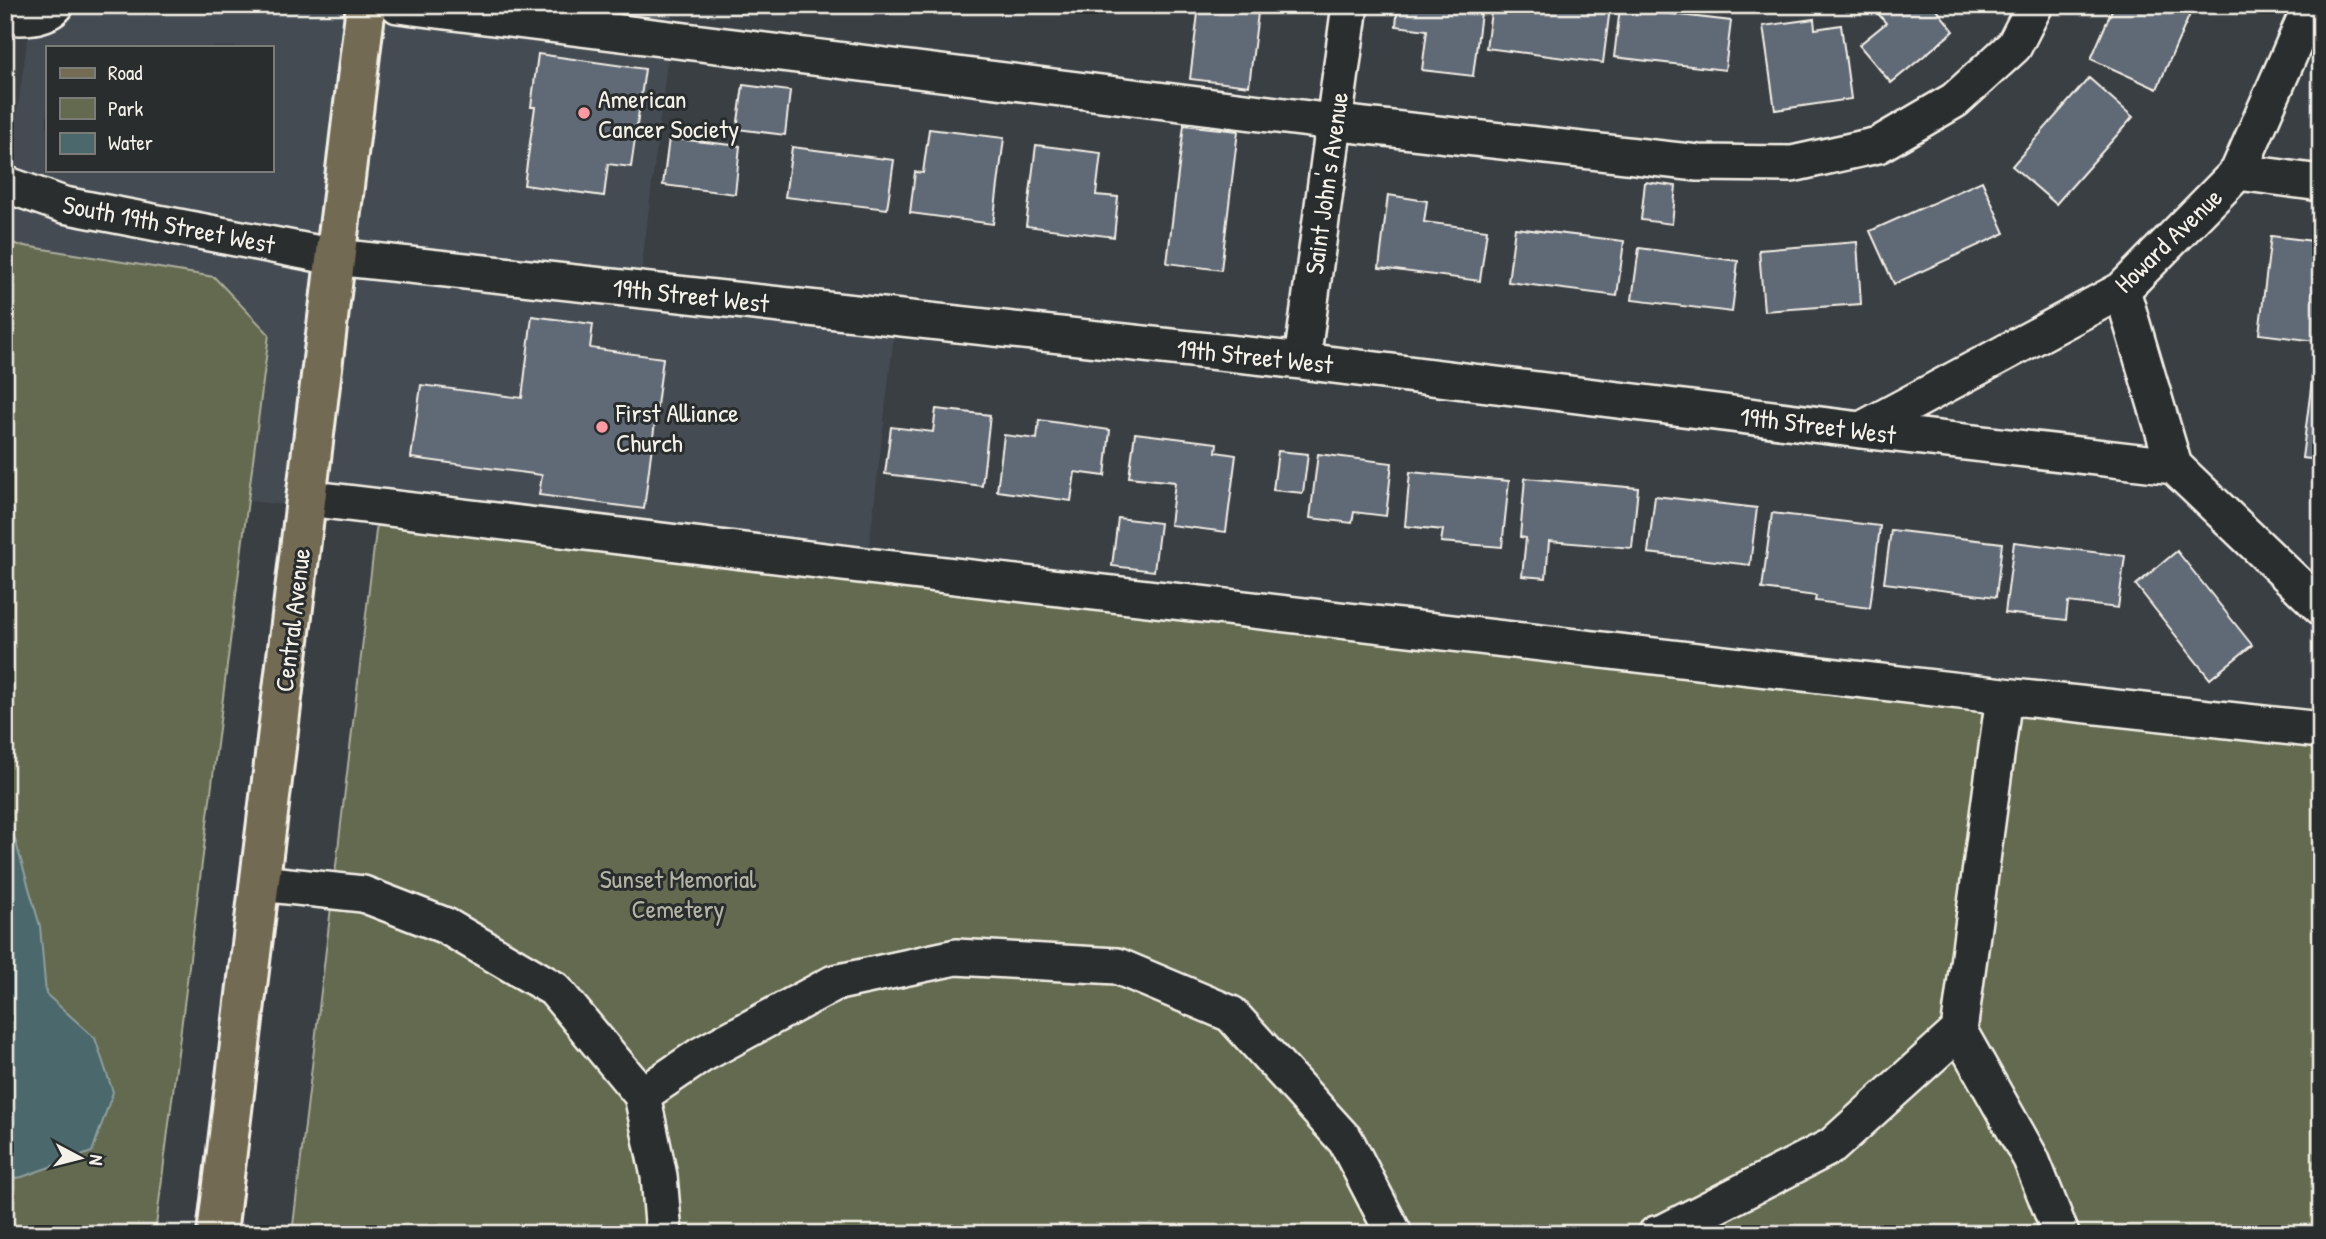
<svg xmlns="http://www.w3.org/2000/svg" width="2326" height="1239" viewBox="0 0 2326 1239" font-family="'Patrick Hand',sans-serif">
<rect width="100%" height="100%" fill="#3a3f44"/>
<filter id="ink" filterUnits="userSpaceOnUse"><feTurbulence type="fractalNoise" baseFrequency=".0143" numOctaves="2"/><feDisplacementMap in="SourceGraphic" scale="14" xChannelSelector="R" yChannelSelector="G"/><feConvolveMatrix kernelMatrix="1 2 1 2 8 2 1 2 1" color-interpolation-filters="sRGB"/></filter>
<g filter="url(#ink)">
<path fill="#454c53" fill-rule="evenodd" d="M43,5H674L639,289L896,317L867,566L248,501L269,333L214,277L19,245L5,241V198L27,42ZM47,47H271V170H47Z"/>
<path fill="#636a4f" stroke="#acae9c" stroke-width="2" d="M5,241L19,245L214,277L269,334L155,1234H5Z
M378,514L2321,739V1234H292Z"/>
<path fill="#4b696d" stroke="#8f9f9e" stroke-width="2" d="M5,821L12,829L40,926L46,994L95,1038L113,1092L92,1152L22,1177L5,1180Z"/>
<path fill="#606976" stroke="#f4f1e8" stroke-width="2" d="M1199,5H1259L1249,86L1190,79Z
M1398,5H1482L1473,76L1422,70L1427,30L1396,26Z
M1492,5H1588L1610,8L1603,63L1486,48Z
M1871,5H1933L1954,31L1891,83L1859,45L1886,23Z
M2114,5H2194L2157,89L2091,59Z
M1620,8L1731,21L1725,70L1614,57Z
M1814,19L1815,29L1841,25L1851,99L1775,110L1763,26Z
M538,54L645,69L631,167L608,164L604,196L524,185L535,107H531Z
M2089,78L2133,117L2056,204L2012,166Z
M743,85L790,91L785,135L737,129Z
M1184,125L1238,131L1221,270L1167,263Z
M929,129L1004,138L993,224L910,213L915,172L923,173Z
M669,138L740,146L735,194L663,185Z
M1036,145L1101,153L1096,195L1118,197L1114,237L1026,226Z
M792,147L894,160L887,209L785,197Z
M1982,181L2005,233L1894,284L1870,231Z
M1645,182L1676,186L1672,224L1641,220Z
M1388,195L1427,201L1424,222L1487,230L1480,281L1379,268Z
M1515,228L1624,241L1617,296L1508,282Z
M2271,236L2321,242V460L2302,458L2317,341L2259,334Z
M1857,242L1861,304L1764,311L1759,250Z
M1639,248L1738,261L1732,312L1632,300Z
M532,316L593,324L590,348L663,358L644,509L539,495L542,475L411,458L421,385L522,398Z
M936,409L990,415L982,486L885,474L891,427L933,432Z
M1039,420L1110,430L1105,476L1075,472L1071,501L997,491L1004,435L1037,439Z
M1135,433L1217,443L1216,452L1236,455L1226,532L1170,525L1175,482L1129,477Z
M1278,451L1308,454L1303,493L1273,490Z
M1318,454L1392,463L1386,516L1354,512L1352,523L1310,518Z
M1410,472L1509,481L1502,547L1441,542L1443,530L1405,526Z
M1525,478L1638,488L1632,548L1549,541L1546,578L1522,576L1526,538L1520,537Z
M1655,496L1757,508L1750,565L1648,553Z
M1772,513L1880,526L1870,608L1815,601L1816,596L1762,589Z
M1118,518L1160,523L1154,571L1112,566Z
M1891,530L2002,543L1996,597L1884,583Z
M2014,542L2125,556L2118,608L2068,602L2066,620L2005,613Z
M2177,551L2252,645L2210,679L2136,585Z"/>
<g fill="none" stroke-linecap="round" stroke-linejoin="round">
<g stroke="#f4f1e8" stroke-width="40">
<path id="minor" d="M398,5L1357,125L1698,163L1792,164L1878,145L1955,100L2014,46L2035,5
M5,16C21,18 45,18 56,5
M2238,172L2321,183
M5,184L64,205L335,257L1302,361L1861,430L2174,466
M2122,290L2174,466L2321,607
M1302,361L1350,5
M1861,430L2122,290L2238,172L2311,5
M306,498L867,566L2004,696L2321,730
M2004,696L1959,1031L2031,1159L2061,1234
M260,883L363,894L446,926L554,989L642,1095L701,1055L834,983L956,957L1117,966L1231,1014L1346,1141L1394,1234
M642,1095L659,1176L664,1234
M1656,1234L1664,1232L1832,1146L1959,1031"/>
</g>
<g stroke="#f4f1e8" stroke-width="44">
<path id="major" d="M217,1234L366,5"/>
</g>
<use href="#minor" stroke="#2a2d2e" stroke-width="35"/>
<use href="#major" stroke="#736b52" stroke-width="38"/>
</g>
</g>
<g fill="#ff9aa2" stroke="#2a2d2e" stroke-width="2.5">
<circle cx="584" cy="113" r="7"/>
<circle cx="602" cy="427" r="7"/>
</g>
<g text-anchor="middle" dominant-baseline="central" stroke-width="6" stroke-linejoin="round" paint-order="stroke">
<g font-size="26" fill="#f4f1e8" stroke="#2a2d2e" text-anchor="start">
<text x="598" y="98">American<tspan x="598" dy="30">Cancer Society</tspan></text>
<text x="616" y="412">First Alliance<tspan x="616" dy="30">Church</tspan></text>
</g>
<g font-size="26" fill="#f4f1e8" stroke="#2a2d2e">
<text transform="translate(1326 183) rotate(-82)">Saint John's Avenue</text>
<text transform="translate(169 224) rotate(11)">South 19th Street West</text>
<text transform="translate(2168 240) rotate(-44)">Howard Avenue</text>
<text transform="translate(691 295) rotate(6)">19th Street West</text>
<text transform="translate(1255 356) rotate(6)">19th Street West</text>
<text transform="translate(1818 425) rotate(7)">19th Street West</text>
<text transform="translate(292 620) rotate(-83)">Central Avenue</text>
</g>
<g font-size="26" fill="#b3b4a3" stroke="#2a2d2e">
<text x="678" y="878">Sunset Memorial<tspan x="678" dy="30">Cemetery</tspan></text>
</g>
</g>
<rect width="2326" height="1239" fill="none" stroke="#2a2d2e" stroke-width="28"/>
<rect x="14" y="14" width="2298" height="1211" fill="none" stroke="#f4f1e8" stroke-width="2.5" filter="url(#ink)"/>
<rect x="46" y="46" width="228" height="126" fill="#2a2d2e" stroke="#7b7b78" stroke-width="2"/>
<rect x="60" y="68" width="35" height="10" fill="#736b52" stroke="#7b7b78" stroke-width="2"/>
<text x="108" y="80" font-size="21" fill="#f4f1e8">Road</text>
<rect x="60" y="98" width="35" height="21" fill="#636a4f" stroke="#7b7b78" stroke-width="2"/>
<text x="108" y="116" font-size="21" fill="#f4f1e8">Park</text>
<rect x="60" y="133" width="35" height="21" fill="#4b696d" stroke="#7b7b78" stroke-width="2"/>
<text x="108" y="150" font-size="21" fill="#f4f1e8">Water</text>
<g transform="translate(80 1158) rotate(97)" stroke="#2a2d2e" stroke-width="5" paint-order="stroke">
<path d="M0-5L12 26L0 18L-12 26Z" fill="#f4f1e8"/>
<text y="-10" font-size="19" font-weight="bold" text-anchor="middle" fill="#f4f1e8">N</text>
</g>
</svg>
